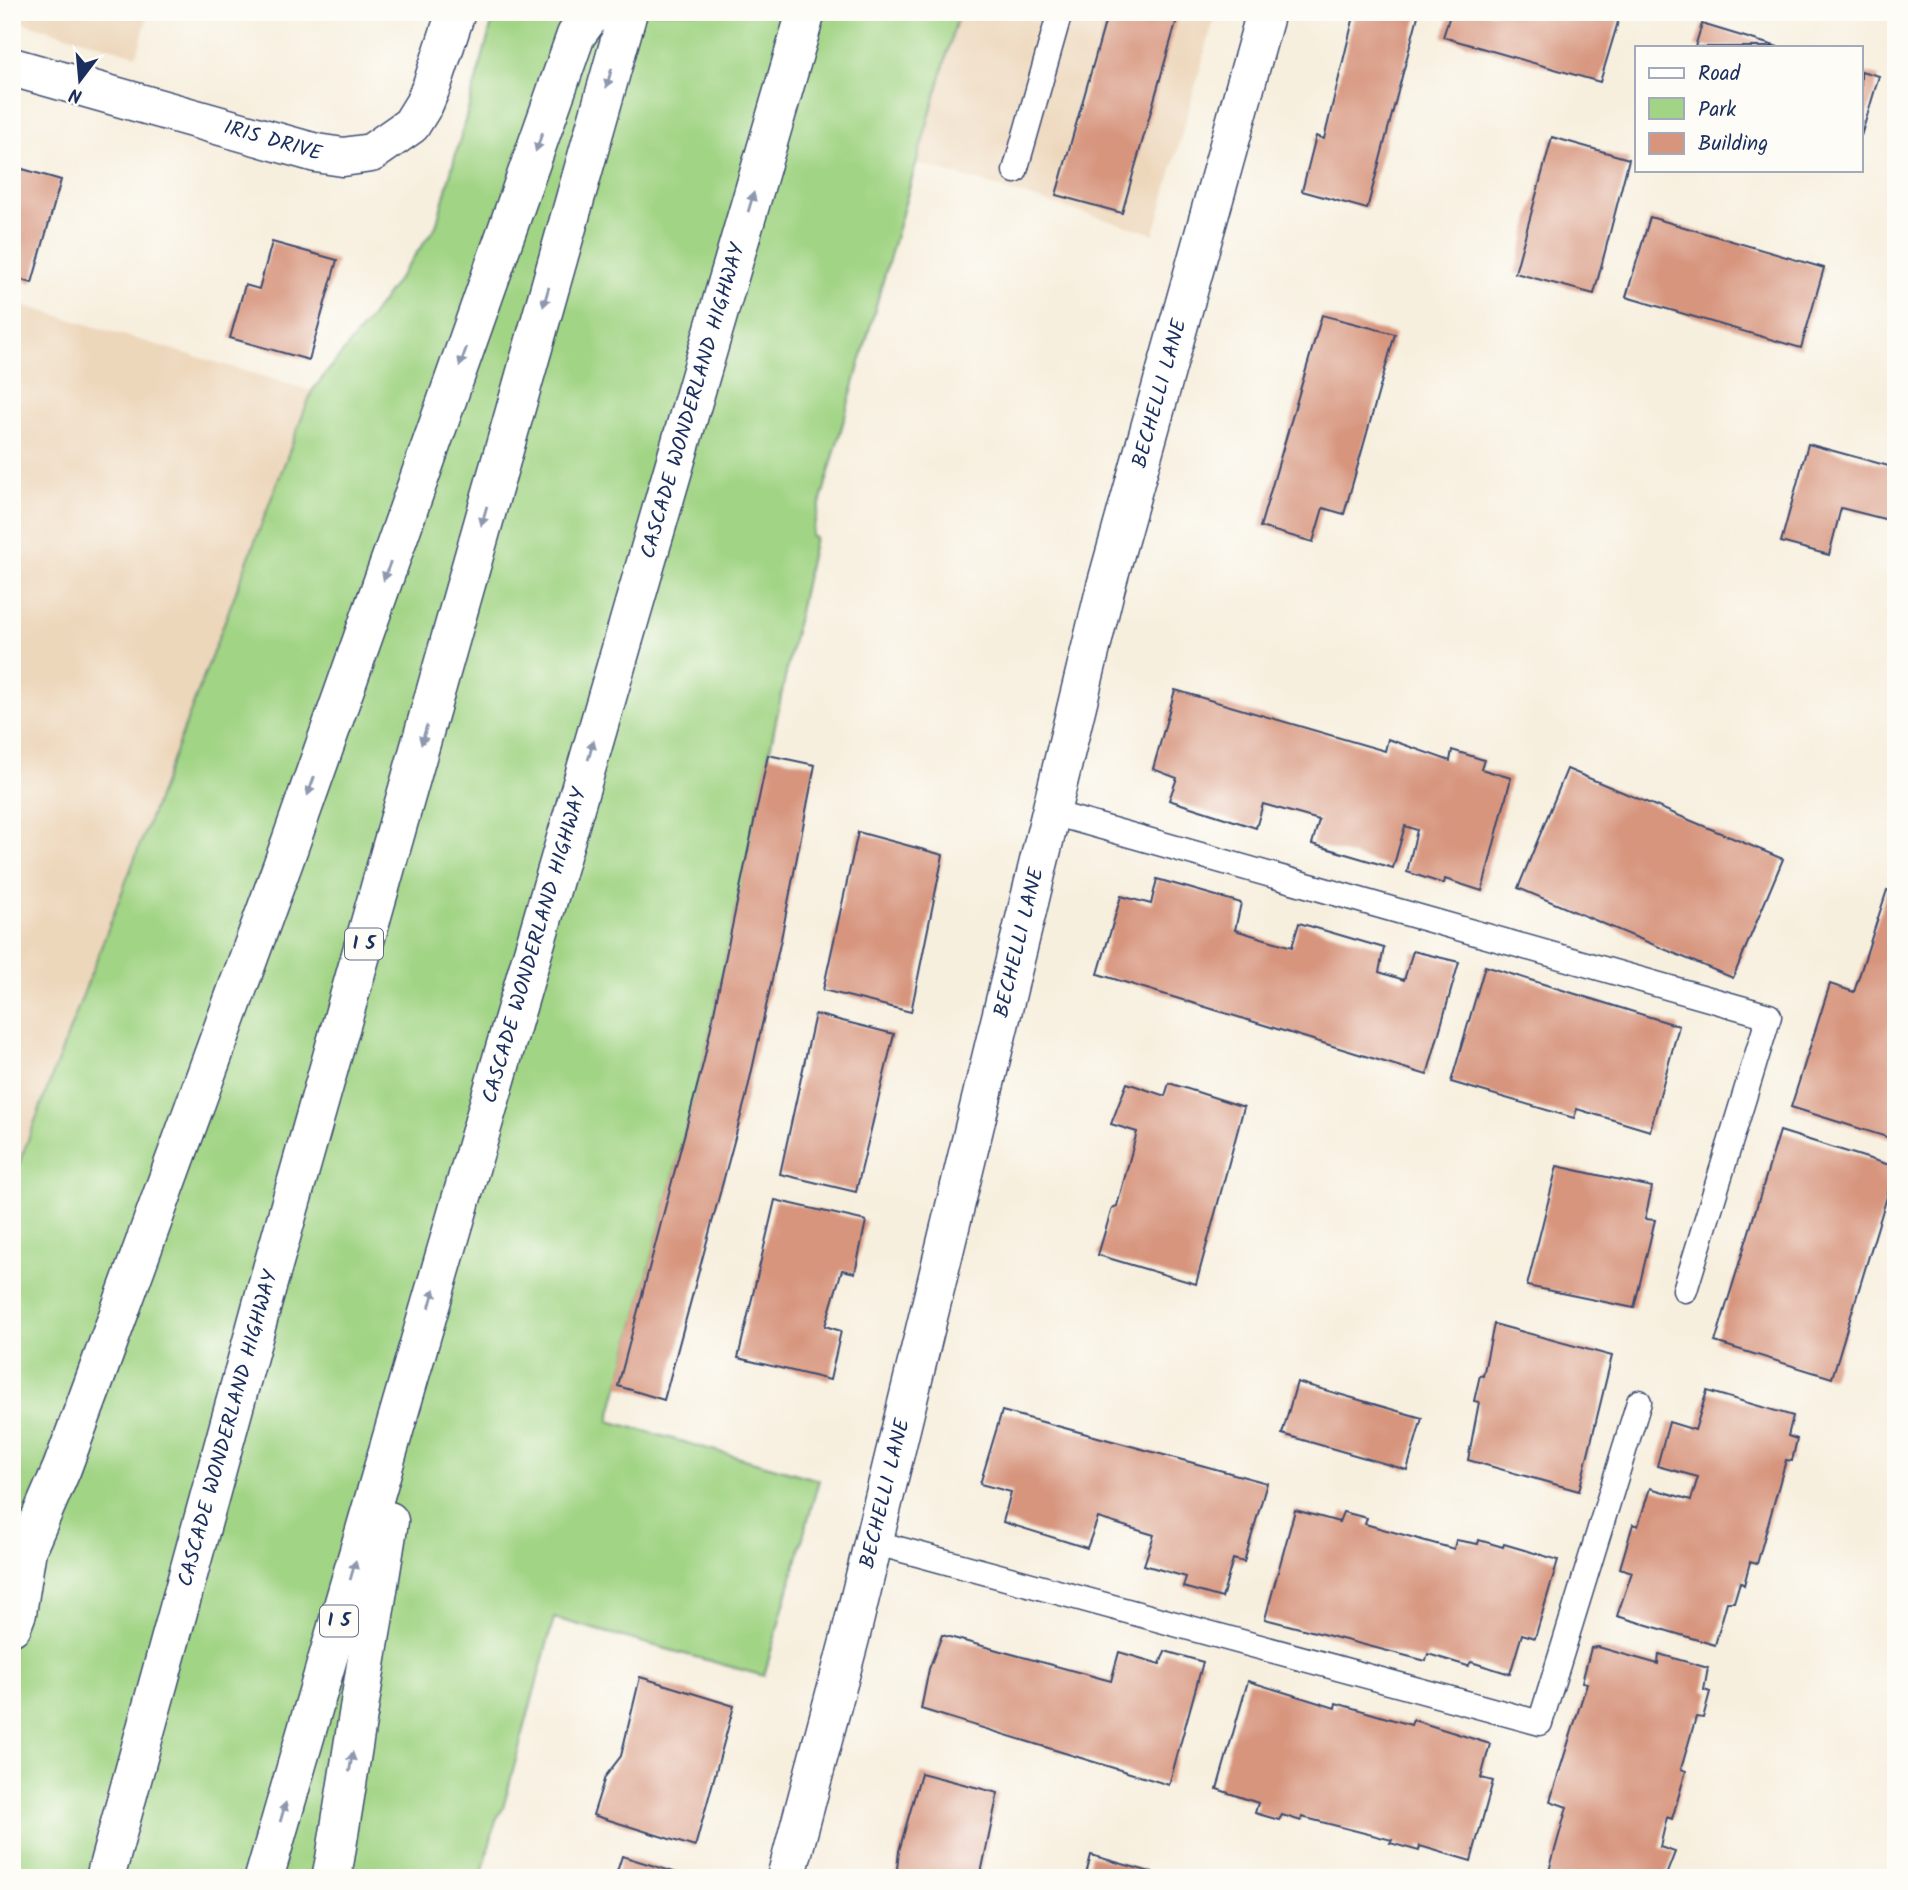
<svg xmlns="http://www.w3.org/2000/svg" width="1908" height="1890" viewBox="0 0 1908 1890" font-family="Kalam,sans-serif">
<rect width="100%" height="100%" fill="#fdfcf7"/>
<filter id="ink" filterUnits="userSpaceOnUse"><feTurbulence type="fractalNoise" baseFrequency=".0143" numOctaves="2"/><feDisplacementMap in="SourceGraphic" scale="14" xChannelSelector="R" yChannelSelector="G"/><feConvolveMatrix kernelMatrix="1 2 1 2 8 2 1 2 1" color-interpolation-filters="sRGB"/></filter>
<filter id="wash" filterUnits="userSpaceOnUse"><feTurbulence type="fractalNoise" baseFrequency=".00686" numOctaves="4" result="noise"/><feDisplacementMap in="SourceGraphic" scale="28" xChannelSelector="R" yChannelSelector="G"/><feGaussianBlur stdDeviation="1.57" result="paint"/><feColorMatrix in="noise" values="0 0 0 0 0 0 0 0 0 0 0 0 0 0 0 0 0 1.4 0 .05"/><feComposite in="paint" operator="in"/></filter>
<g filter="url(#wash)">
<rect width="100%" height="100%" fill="#f7efde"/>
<path fill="#edd7bb" d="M12,12H149L137,55L12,20Z
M959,12H1216L1154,234L916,163Z
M12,302L312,391L12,1182Z"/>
<path fill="#a1d484" stroke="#5e8271" stroke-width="2" d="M495,12H959L811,536L815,537L704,1060L609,1421L819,1480L764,1676L554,1618L503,1808L496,1820L481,1878H12V1182L312,391L365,325L436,226Z"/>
<g id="blocks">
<path fill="#d7957e" d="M1108,12H1179L1122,213L1056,195Z
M1355,12H1419L1367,209L1302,191L1316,136L1324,139Z
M1451,12H1621L1600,82L1443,37Z
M1702,24L1778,47H1695Z
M1861,71L1879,76L1861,136Z
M1552,137L1629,159L1594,294L1515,273Z
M12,166L61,180L32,283L12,277Z
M1650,217L1824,268L1801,348L1626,297Z
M272,242L337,260L309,360L230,338L245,285L259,289Z
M1322,315L1395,334L1344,514L1323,508L1313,542L1260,527Z
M1808,444L1896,468V522L1841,508L1829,555L1781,542Z
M1175,690L1385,751L1388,739L1450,761L1452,750L1484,760L1481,769L1511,778L1482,891L1445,879L1444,884L1407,872L1417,830L1405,826L1393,868L1312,844L1319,820L1263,804L1256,828L1169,800L1177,778L1153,769Z
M768,755L815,765L781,939L746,1097L664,1400L618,1386L704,1060Z
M1567,769L1783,859L1733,978L1518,888Z
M858,832L943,855L911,1012L823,990Z
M1157,879L1241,903L1235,930L1292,947L1299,923L1384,948L1379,972L1404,980L1413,951L1459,962L1427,1075L1098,974L1121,896L1151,904Z
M1887,890L1896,893V1140L1791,1107L1830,984L1854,992Z
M1485,966L1679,1026L1650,1131L1577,1109L1574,1118L1451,1082Z
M815,1014L894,1034L856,1192L780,1174Z
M1127,1083L1165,1096L1169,1083L1244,1107L1196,1284L1098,1255L1112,1208L1117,1206L1137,1132L1111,1124Z
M1780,1131L1896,1167L1832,1378L1715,1342Z
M1557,1166L1652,1187L1645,1219L1655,1220L1634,1308L1527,1286Z
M775,1200L866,1221L855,1273L842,1270L825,1326L841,1331L830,1380L738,1358Z
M1494,1324L1612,1356L1579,1491L1468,1460L1479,1402L1474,1401L1480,1375L1483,1376Z
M1297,1382L1422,1418L1407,1470L1282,1434Z
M1707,1391L1793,1416L1788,1436L1797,1439L1792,1461L1786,1460L1757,1564L1750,1562L1744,1585L1740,1582L1734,1602H1727L1715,1645L1617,1616L1632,1572L1620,1568L1633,1524L1638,1526L1650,1488L1691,1500L1698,1477L1657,1466L1669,1422L1695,1430Z
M1002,1411L1267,1483L1244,1562L1233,1559L1222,1598L1183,1587L1186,1577L1144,1565L1154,1535L1098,1518L1087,1548L1003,1522L1011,1492L980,1484Z
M1295,1510L1339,1522L1343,1512L1367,1518L1365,1524L1454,1549L1456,1540L1478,1544L1479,1540L1503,1547L1504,1544L1558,1560L1535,1638L1522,1634L1510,1674L1471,1662L1468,1666L1428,1654L1426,1661L1265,1619Z
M942,1635L1111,1681L1119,1652L1160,1664L1165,1651L1203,1662L1169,1785L921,1709L929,1669Z
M1598,1647L1658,1664L1659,1654L1708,1668L1704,1690L1710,1692L1703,1718L1696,1717L1681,1769L1686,1771L1672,1819L1667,1817L1660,1847L1675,1852L1665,1878H1547L1567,1807L1550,1801L1587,1683L1582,1682L1591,1648Z
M640,1677L734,1706L695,1847L593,1815L605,1777L621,1756Z
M1248,1681L1335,1708L1336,1703L1411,1725L1413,1720L1490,1744L1481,1778L1493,1781L1471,1861L1420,1846L1419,1851L1390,1843L1392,1840L1302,1817L1301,1821L1282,1815L1279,1820L1255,1813L1258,1803L1217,1789Z
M921,1773L998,1793L980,1878H896L899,1851Z
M1091,1855L1168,1877V1878H1085Z
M622,1856L690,1877V1878H615Z"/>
</g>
</g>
<g filter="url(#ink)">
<use href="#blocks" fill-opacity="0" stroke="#3c4c71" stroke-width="2"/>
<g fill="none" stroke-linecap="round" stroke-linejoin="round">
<g stroke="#3c4c71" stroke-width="27">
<path id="service" d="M1015,171L1060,12
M1049,812L1769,1016L1685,1290
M873,1542L1540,1723L1639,1402"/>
</g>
<g stroke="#3c4c71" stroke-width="41">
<g id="minor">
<path id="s1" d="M12,67L316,153L343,157L371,153L411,125L424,104L432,85L456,12"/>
<path id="s2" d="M786,1878L850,1638L1106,586L1266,12"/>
</g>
</g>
<g stroke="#3c4c71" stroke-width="41">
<g id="motorway">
<path d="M12,1572L27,1549L62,1468L95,1379L284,861L576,35L593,12"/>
<path d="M12,1626L17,1613L27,1549"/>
<path id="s3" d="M105,1878L268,1283L628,12"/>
<path id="s4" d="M264,1878L806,12"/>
<path d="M331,1878L335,1859L389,1521"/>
</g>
</g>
<path stroke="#3c4c71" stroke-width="4.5" stroke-dasharray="2 5" stroke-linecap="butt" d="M12,729V736"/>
<use href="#service" stroke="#fff" stroke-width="24"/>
<use href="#minor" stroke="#fff" stroke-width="38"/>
<use href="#motorway" stroke="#fff" stroke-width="38"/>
</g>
<defs><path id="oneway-solid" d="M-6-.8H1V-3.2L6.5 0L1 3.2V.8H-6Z" transform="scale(1.75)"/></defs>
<g fill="#8d97ae">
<use href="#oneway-solid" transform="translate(609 78) rotate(106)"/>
<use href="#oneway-solid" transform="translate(539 142) rotate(110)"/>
<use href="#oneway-solid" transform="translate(751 202) rotate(-74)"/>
<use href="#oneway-solid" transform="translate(546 297) rotate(106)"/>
<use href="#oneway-solid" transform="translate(463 357) rotate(110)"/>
<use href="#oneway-solid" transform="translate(484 516) rotate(106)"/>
<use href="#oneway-solid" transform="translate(387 571) rotate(110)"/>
<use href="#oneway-solid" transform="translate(424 735) rotate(106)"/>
<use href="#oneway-solid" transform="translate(591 750) rotate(-74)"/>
<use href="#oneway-solid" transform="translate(311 786) rotate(110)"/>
<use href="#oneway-solid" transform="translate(432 1298) rotate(-74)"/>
<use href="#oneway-solid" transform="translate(353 1570) rotate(-74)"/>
<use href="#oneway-solid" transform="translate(351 1762) rotate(-81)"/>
<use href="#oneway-solid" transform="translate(283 1812) rotate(-74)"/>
</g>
</g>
<g text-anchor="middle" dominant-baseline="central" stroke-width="5" stroke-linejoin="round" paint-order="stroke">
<g fill="#fdfcf7" stroke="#5f6c8c" stroke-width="2">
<rect x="345" y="928.5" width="38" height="31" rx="5"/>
<rect x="320" y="1605.5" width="38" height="31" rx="5"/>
</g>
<g font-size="19" font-weight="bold" fill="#1b2f5e">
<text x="364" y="944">I 5</text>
<text x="339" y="1621">I 5</text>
</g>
<g font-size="21" fill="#1b2f5e" stroke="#fdfcf7">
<text stroke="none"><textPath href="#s1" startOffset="271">IRIS DRIVE</textPath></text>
<text stroke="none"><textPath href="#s2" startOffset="1531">BECHELLI LANE</textPath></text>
<text stroke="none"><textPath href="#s4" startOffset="1538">CASCADE WONDERLAND HIGHWAY</textPath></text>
<text stroke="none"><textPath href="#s2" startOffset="964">BECHELLI LANE</textPath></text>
<text stroke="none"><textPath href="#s4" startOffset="971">CASCADE WONDERLAND HIGHWAY</textPath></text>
<text stroke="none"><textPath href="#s3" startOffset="466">CASCADE WONDERLAND HIGHWAY</textPath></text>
<text stroke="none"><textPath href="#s2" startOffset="397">BECHELLI LANE</textPath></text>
</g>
</g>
<rect width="1908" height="1890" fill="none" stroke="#fdfcf7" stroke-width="42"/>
<rect x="1635" y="46" width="228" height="126" fill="#fdfcf7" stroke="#a3aaba" stroke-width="2"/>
<rect x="1649" y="68" width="35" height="10" fill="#ffffff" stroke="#a3aaba" stroke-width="2"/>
<text x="1698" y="80" font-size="21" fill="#1b2f5e">Road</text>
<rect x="1649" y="98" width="35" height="21" fill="#a1d484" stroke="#a3aaba" stroke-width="2"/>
<text x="1698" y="116" font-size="21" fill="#1b2f5e">Park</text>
<rect x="1649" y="133" width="35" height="21" fill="#d7957e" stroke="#a3aaba" stroke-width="2"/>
<text x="1698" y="150" font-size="21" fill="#1b2f5e">Building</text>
<g transform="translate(80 80) rotate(196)" stroke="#fdfcf7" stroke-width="5" paint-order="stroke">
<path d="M0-5L12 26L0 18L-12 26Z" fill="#1b2f5e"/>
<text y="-10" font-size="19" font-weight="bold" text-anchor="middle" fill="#1b2f5e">N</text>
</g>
</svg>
